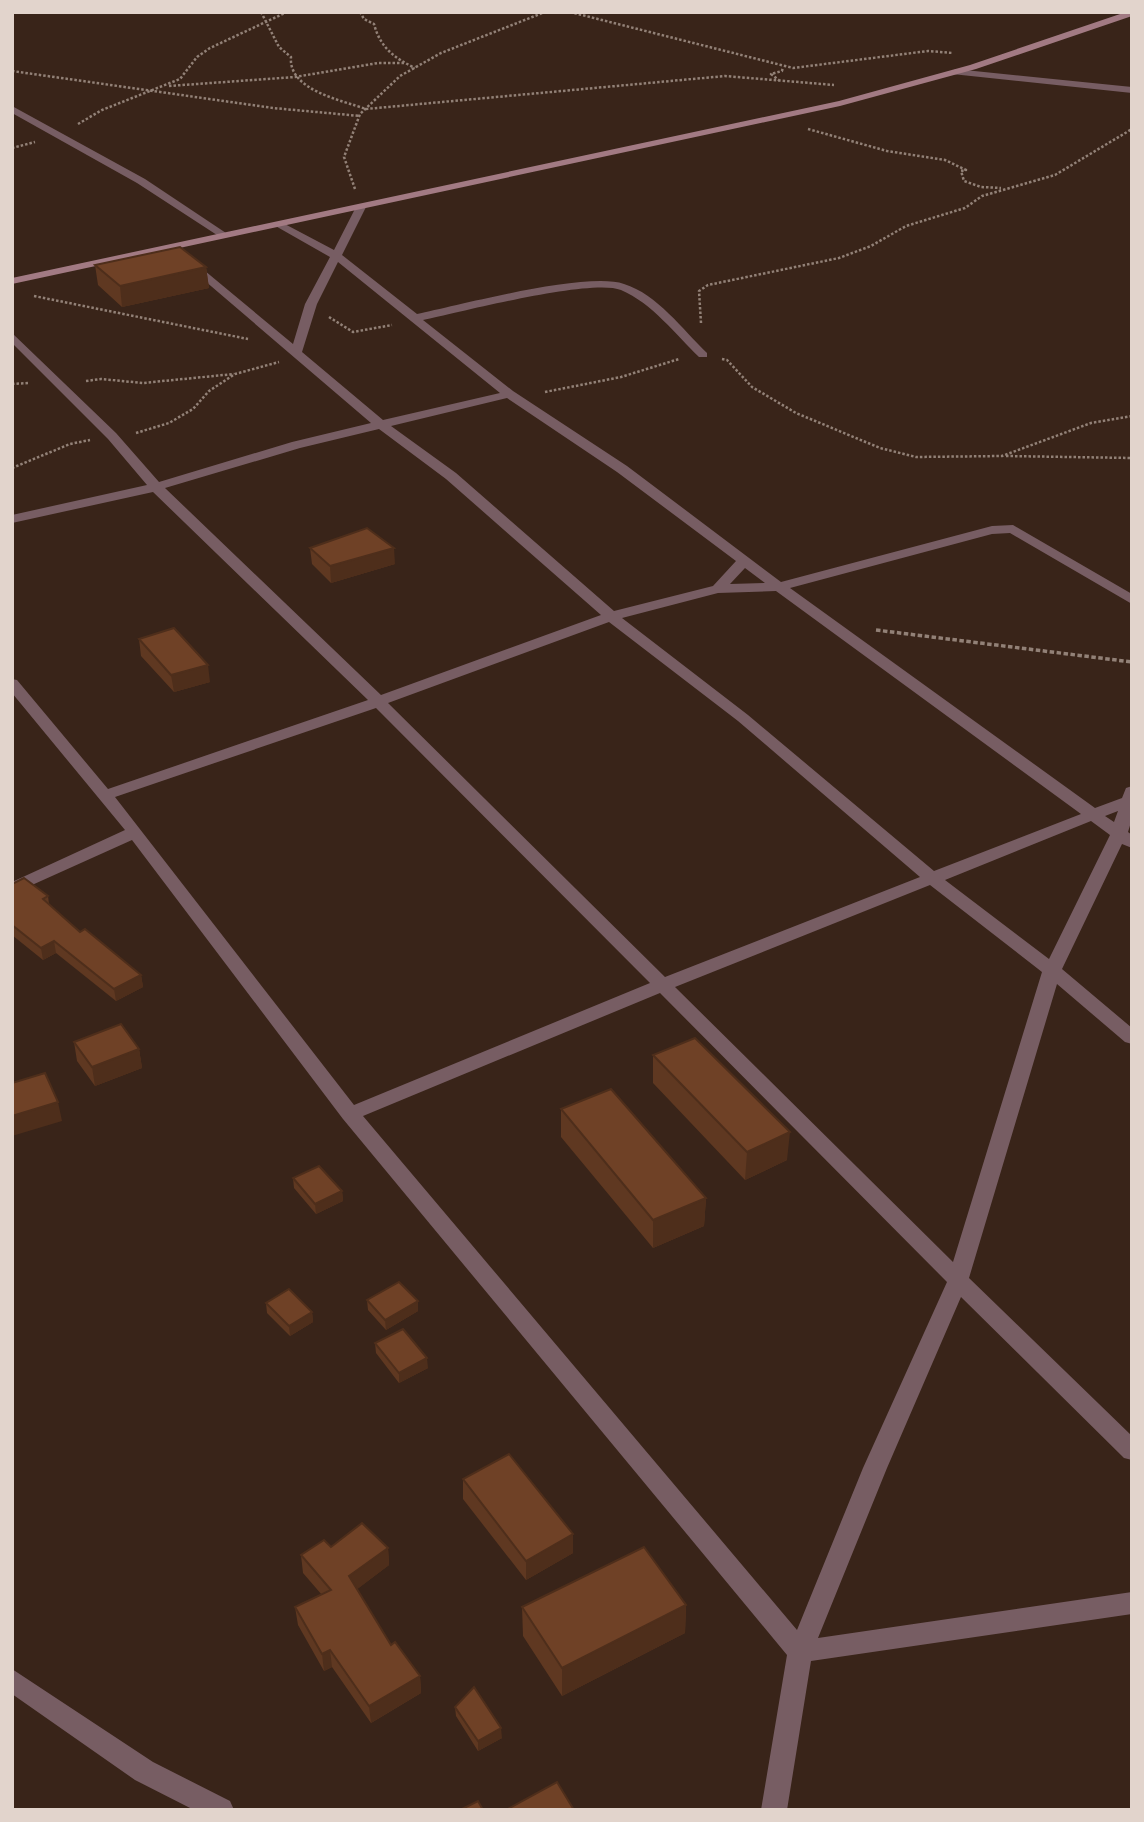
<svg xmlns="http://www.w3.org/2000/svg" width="1144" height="1822" viewBox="0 0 1144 1822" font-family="'Noto Sans',sans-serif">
<rect width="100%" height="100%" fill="#392419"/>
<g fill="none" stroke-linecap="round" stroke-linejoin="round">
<path stroke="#928177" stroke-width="2.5" stroke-dasharray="2.5 2" stroke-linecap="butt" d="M261,12L279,47L291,57C288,90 341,100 366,109L725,76L834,85
M360,12L364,19L374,24C380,47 394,58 415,68
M570,12L793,68L928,51L953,53
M12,71L273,108L360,116
M780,81L771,74L782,71L783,67
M169,86L295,77L378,63H404
M78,124L102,110L180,79L197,57L210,48L287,12
M808,129L887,151L945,160L966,170L961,171L964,181L981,187L1001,188
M12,148L35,142
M355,189L344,157L360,114L400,76L441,53L545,12
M34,296L248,339
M329,317L353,332L392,325
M701,323L699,291L708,285L839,258L871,246L906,226L965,208L982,196L1055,175L1132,129
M722,359L727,360L752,387L796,413L880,448L916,457L1002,456L1091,423L1132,416
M86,381L101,379L143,383L234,374
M12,384L29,383
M545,392L621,377L679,359
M136,433L169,423L193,409L209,391L235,374L279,362
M1006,456L1132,458
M12,468L70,444L90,440"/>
<path stroke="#928177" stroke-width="3.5" stroke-dasharray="4.5 2.5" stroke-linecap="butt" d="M876,630L1132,662"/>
<path fill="#775d63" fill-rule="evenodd" d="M955,69L1132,87V93L952,74Z
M12,106L145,179L229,235L220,237L137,183L12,113Z
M357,205L366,207L342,255L417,314C460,305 587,271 624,284C657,294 683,330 707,353V357H699C676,335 652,303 621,290C591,278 461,312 423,320L513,391L627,466L781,582L992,526L1013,525L1132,594V604L1010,533L992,534L790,588L1095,808L1122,798L1126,788L1132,786V819L1128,832L1132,835V848L1122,844L1062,969L1132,1028V1044L1125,1042L1057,984L969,1278L1132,1436V1460L1124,1458L961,1297L887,1468L818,1638L1132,1592V1614L811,1661L787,1810H761L787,1655L343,1119L132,840L12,894V882L125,830L12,693V679L17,680L108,789L368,700L153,492L12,523V515L147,485L108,439L12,343V333L116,433L159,482L292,442L371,423L184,263L193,261L293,344L305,304L330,257L272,224L281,222L334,250ZM338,262L500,393L383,420L302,352L317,304ZM507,398L617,472L736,561L713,586L614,611L456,473L391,426ZM379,429L446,479L601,615L381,695L165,488L300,448ZM745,568L765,583L730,584ZM776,591L1081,814L934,871L748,715L622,618L718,593ZM609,622L738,721L920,877L665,977L388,703ZM376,708L650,983L354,1105L115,797ZM1118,811L1114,822L1105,816ZM1091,821L1110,835L1049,959L945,880ZM930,885L1042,972L953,1262L675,987ZM660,993L947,1282L863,1468L797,1630L363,1116Z
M12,1669L153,1762L230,1801L234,1810H194L135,1780L12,1694Z"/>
<path fill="#a27a83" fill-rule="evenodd" d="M1126,12H1132V16L976,69L840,106L12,284V278L839,101L970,65Z"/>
</g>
<path fill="#5f3821" d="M95,265L206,267L209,288L122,307L98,285Z
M310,548L395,564L331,583L312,564Z
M139,639L210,682L174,692L141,656Z
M12,884L48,896L49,904L80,932L141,975L143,987L116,1001L56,953L43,960L12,935Z
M74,1042L139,1049L142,1068L95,1086L77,1061Z
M653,1055L787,1160L745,1180L653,1083Z
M561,1109L706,1198L704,1226L653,1248L561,1137Z
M293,1178L342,1191L343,1201L316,1214L294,1188Z
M367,1300L418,1301V1311L386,1330L368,1310Z
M266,1303L312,1312L313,1322L290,1336L267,1313Z
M375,1343L428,1368L399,1383L376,1353Z
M463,1479L573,1553L526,1580L463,1499Z
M331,1547L388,1548L389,1565L357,1589L391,1645L420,1676L421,1693L371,1723L332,1667L324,1671L298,1625L295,1607L322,1595L303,1573L301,1555Z
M686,1605L685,1633L562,1696L523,1636L522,1607Z
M455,1707L502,1738L478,1751L456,1716Z"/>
<path fill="#4e2e1b" d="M206,267L209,288L122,307L120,286Z
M394,548L395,564L331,583L330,566Z
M208,665L210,682L174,692L171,675Z
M54,941L56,953L43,960L41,948Z
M141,975L143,987L116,1001L114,989Z
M139,1049L142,1068L95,1086L92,1067Z
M58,1102L62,1121L12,1136V1116Z
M790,1132L787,1160L745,1180L747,1152Z
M342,1191L343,1201L316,1214L315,1204Z
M706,1198L704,1226L653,1248V1220Z
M418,1301V1311L386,1330L385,1320Z
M312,1312L313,1322L290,1336L289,1326Z
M427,1358L428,1368L399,1383V1373Z
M573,1534V1553L526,1580V1561Z
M388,1548L389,1565L351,1594L349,1576Z
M686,1605L685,1633L562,1696V1668Z
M330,1650L332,1667L324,1671L322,1654Z
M420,1676L421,1693L371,1723L369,1706Z
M501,1728L502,1738L478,1751V1741Z"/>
<path fill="#6f4126" stroke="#4e2e1b" stroke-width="2" d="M180,247L206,267L120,286L95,265Z
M367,528L394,548L330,566L310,548Z
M174,628L208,665L171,675L139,639Z
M24,878L48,896L43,899L80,932L85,929L141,975L114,989L54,941L41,948L12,925V884Z
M121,1024L139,1049L92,1067L74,1042Z
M695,1038L790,1132L747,1152L653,1055Z
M45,1073L58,1102L12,1116V1083Z
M611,1089L706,1198L653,1220L561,1109Z
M319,1166L342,1191L315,1204L293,1178Z
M399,1282L418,1301L385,1320L367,1300Z
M289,1289L312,1312L289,1326L266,1303Z
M403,1329L427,1358L399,1373L375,1343Z
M509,1454L573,1534L526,1561L463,1479Z
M362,1523L388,1548L349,1576L391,1645L395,1642L420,1676L369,1706L330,1650L322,1654L295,1607L331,1590L301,1555L324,1540L331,1547Z
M644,1547L686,1605L562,1668L522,1607Z
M474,1687L501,1728L478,1741L455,1707Z
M557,1782L574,1810H506Z
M478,1801L483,1810H460Z"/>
<rect width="1144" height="1822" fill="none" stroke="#e2d4cc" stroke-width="28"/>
</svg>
